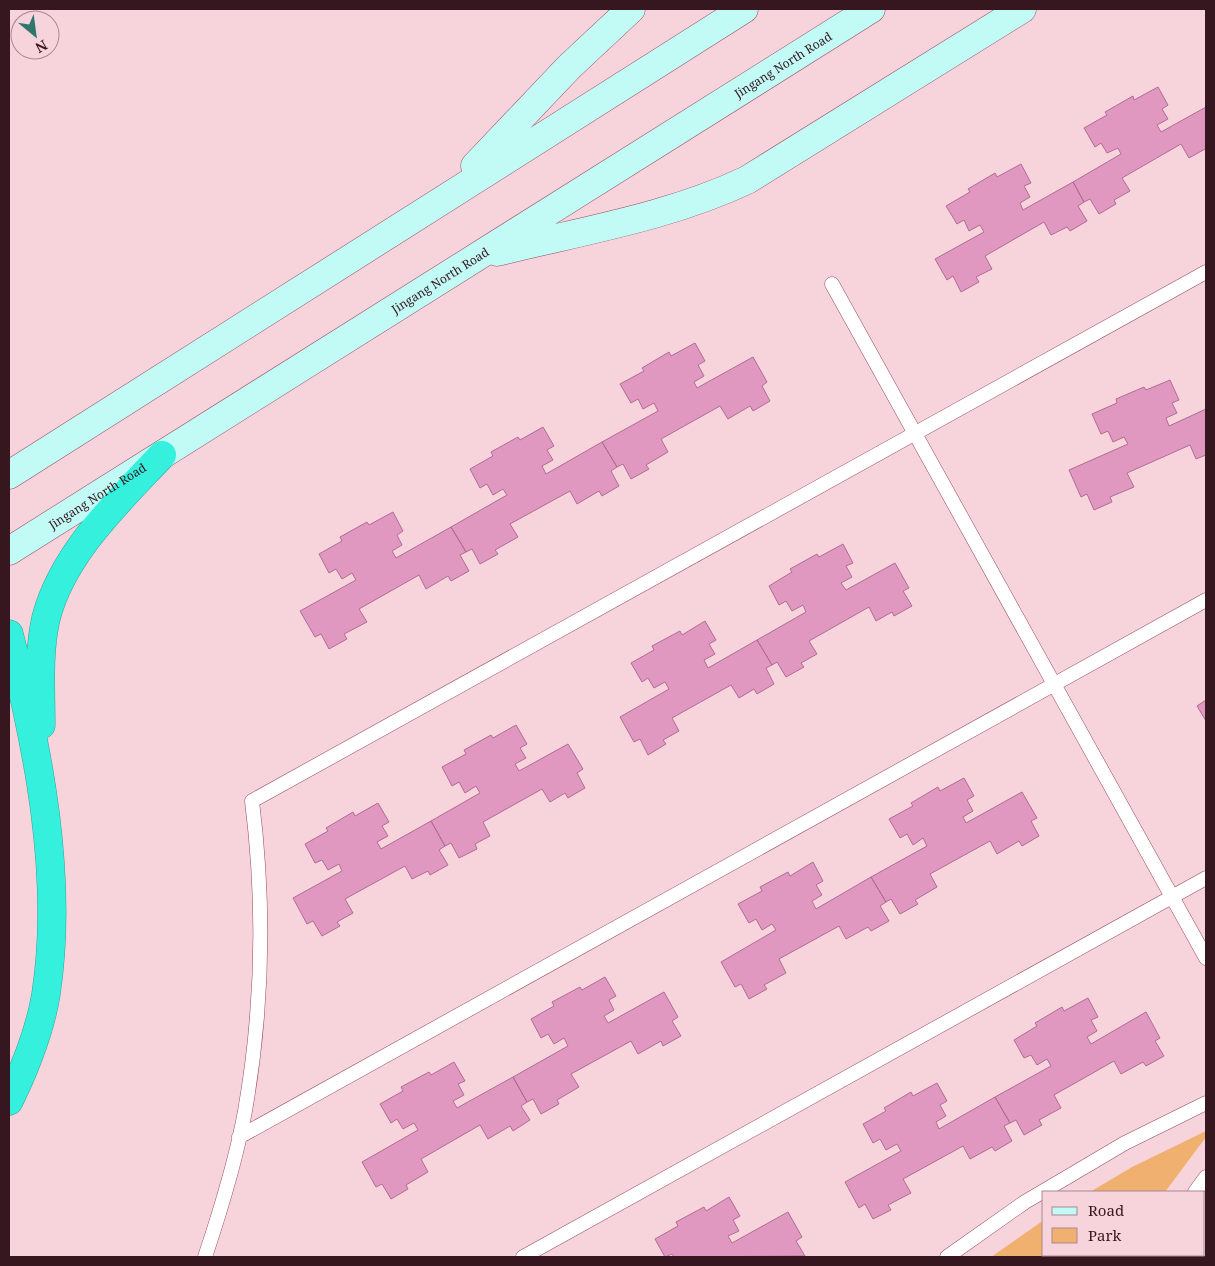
<svg xmlns="http://www.w3.org/2000/svg" width="1215" height="1266" viewBox="0 0 1215 1266" font-family="'Noto Serif',serif">
<rect width="100%" height="100%" fill="#f7d4db"/>
<path fill="#f0b070" d="M1206,1131V1137L1165,1192H1090L1132,1167Z
M1044,1220V1255H1121L1119,1257H991Z"/>
<path fill="#e097c0" stroke="#b16c94" d="M1158,87L1168,105L1162,109L1168,119L1157,125L1161,132L1206,107V152L1205,149L1189,158L1181,144L1122,178L1130,191L1114,200L1116,204L1099,214L1090,199L1084,202L1073,182L1121,154L1118,148L1107,153L1101,143L1095,147L1084,128L1107,115L1105,112L1133,96L1134,100Z
M1021,164L1031,183L1024,186L1030,197L1020,203L1023,210L1073,182L1084,202L1078,206L1087,221L1070,231L1067,227L1051,235L1044,222L985,256L992,269L976,277L979,282L961,292L953,276L947,280L935,259L984,232L980,225L969,231L964,220L957,224L946,206L970,192L968,189L995,173L997,177Z
M695,343L705,361L698,365L704,376L694,382L697,388L753,357L767,382L762,386L770,401L753,411L750,406L728,419L720,406L661,439L668,452L646,465L649,469L631,479L623,464L617,467L602,442L658,411L654,403L643,409L638,399L631,403L620,384L644,371L642,368L669,352L671,356Z
M1170,380L1179,400L1172,403L1177,413L1166,418L1169,426L1206,409V455L1196,459L1190,445L1127,473L1134,487L1110,497L1112,502L1094,510L1087,494L1081,497L1069,470L1128,444L1124,437L1113,442L1108,431L1101,434L1092,414L1117,403L1116,399L1144,387L1146,390Z
M543,427L554,446L547,450L553,460L542,466L546,474L602,442L617,467L611,471L619,486L602,496L599,491L577,504L570,491L510,524L518,537L495,550L498,554L480,564L472,549L466,552L451,527L507,495L503,489L493,495L487,484L480,488L470,469L493,456L491,452L518,437L520,440Z
M393,512L403,531L397,535L402,545L392,551L396,558L451,527L466,552L460,555L469,571L451,581L448,576L426,589L419,575L359,609L367,622L344,634L347,639L329,649L321,634L315,637L300,611L356,580L352,573L342,579L336,569L329,573L319,554L342,541L340,537L367,522L369,525Z
M843,544L853,563L846,566L852,577L841,583L846,590L895,563L909,588L903,591L912,606L894,616L892,612L876,621L869,607L809,641L817,654L801,663L804,667L786,677L777,662L772,665L757,640L806,612L803,605L792,611L786,601L779,605L769,586L792,572L790,569L817,554L819,557Z
M705,621L716,640L709,644L715,654L704,660L708,668L757,640L772,665L766,668L774,684L757,694L754,689L739,698L731,685L672,718L679,731L663,740L666,744L648,755L640,739L634,742L620,717L669,689L665,682L654,688L648,678L642,682L631,663L654,650L652,646L680,631L682,635Z
M1206,700V721L1197,706Z
M516,725L527,744L520,748L526,758L515,764L519,771L568,744L583,769L577,773L585,788L568,798L565,793L550,802L542,789L483,822L490,836L475,844L477,849L459,858L451,843L445,846L431,821L480,793L476,786L465,793L459,782L452,786L442,767L466,754L464,750L491,735L493,738Z
M964,778L974,796L967,800L973,811L963,817L966,823L1022,792L1037,818L1031,821L1039,836L1022,846L1019,841L997,854L990,841L930,874L937,887L915,900L918,904L900,914L891,899L886,902L871,877L927,846L923,838L913,845L907,834L900,838L889,819L913,806L911,803L938,787L940,791Z
M378,803L389,822L382,826L388,836L377,842L381,849L431,821L445,846L439,850L448,865L430,875L428,871L412,879L405,866L345,899L353,913L337,922L340,926L322,936L313,921L307,924L293,898L342,871L339,864L328,870L322,860L315,863L305,844L328,831L326,828L353,812L355,816Z
M813,862L823,881L816,885L822,895L812,901L816,909L871,877L886,902L880,906L889,921L871,931L868,927L846,939L839,926L779,959L786,973L764,985L767,989L749,999L741,984L735,987L721,962L776,930L772,924L762,930L756,919L749,923L738,904L762,891L760,887L788,872L790,876Z
M605,977L616,996L609,1000L614,1010L604,1016L608,1023L664,992L678,1017L672,1021L681,1036L663,1046L661,1041L638,1054L631,1041L571,1074L579,1087L557,1100L559,1104L541,1114L533,1099L527,1102L513,1077L568,1046L564,1038L554,1044L548,1034L541,1038L531,1019L554,1006L552,1002L580,987L582,990Z
M1088,998L1098,1017L1091,1020L1097,1031L1087,1037L1091,1044L1146,1012L1160,1038L1155,1041L1164,1056L1146,1066L1143,1062L1121,1074L1114,1061L1054,1095L1061,1108L1039,1120L1042,1125L1024,1135L1016,1120L1010,1123L995,1097L1051,1066L1047,1059L1037,1065L1031,1055L1024,1058L1014,1040L1037,1026L1035,1023L1062,1007L1064,1011Z
M454,1062L465,1081L458,1084L464,1095L453,1101L457,1108L513,1077L527,1102L521,1106L530,1120L513,1131L510,1126L488,1139L480,1125L421,1159L428,1172L406,1185L408,1189L391,1199L382,1184L376,1187L362,1162L418,1130L414,1123L403,1129L397,1119L391,1123L380,1104L403,1091L401,1087L429,1072L431,1075Z
M937,1083L947,1101L940,1105L946,1116L936,1122L939,1129L995,1097L1010,1123L1004,1126L1012,1141L995,1151L992,1147L970,1159L963,1146L903,1179L911,1193L888,1205L891,1210L873,1219L865,1204L859,1208L845,1182L901,1151L897,1144L886,1150L880,1139L873,1143L863,1124L886,1111L884,1108L911,1092L913,1096Z
M729,1197L740,1216L733,1220L739,1231L728,1236L732,1243L788,1212L802,1237L796,1241L805,1256L674,1257L672,1254L665,1257L655,1239L678,1226L676,1222L704,1207L706,1211Z"/>
<g fill="none" stroke-linecap="round" stroke-linejoin="round">
<g stroke="#974d60" stroke-width="15">
<path id="lane" d="M832,284L1206,958
M239,1137L1206,600
M1195,1192L1206,1177
M205,1257C221,1209 236,1161 245,1111C263,1008 265,905 252,801L1206,272
M523,1257L1206,878
M947,1257L1025,1202L1125,1143L1206,1103
M1149,1257L1151,1255"/>
</g>
<g stroke="#974d60" stroke-width="29">
<g id="secondary">
<path d="M475,166L569,67L631,9"/>
<path d="M497,252C581,231 669,217 747,180L1022,9"/>
<path d="M9,475L744,9"/>
<path id="s1" d="M9,551L871,9"/>
</g>
</g>
<g stroke="#35a49a" stroke-width="29">
<path id="highway" d="M9,634C38,748 64,877 46,994C40,1031 25,1068 9,1101
M41,725C41,690 38,653 46,618C63,553 117,503 162,455"/>
</g>
<use href="#lane" stroke="#fff" stroke-width="14"/>
<use href="#secondary" stroke="#c2faf5" stroke-width="28"/>
<use href="#highway" stroke="#34f0dd" stroke-width="28"/>
</g>
<g text-anchor="middle" dominant-baseline="central" stroke-width="4" stroke-linejoin="round" paint-order="stroke">
<g font-size="12" fill="#36171f" stroke="#f7d4db">
<text stroke="none"><textPath href="#s1" startOffset="914">Jingang North Road</textPath></text>
<text stroke="none"><textPath href="#s1" startOffset="509">Jingang North Road</textPath></text>
<text stroke="none"><textPath href="#s1" startOffset="104">Jingang North Road</textPath></text>
</g>
</g>
<rect width="1215" height="1266" fill="none" stroke="#36171f" stroke-width="20"/>
<rect x="1042" y="1191" width="162" height="65" fill="#f7d4db" stroke="#aa8890"/>
<rect x="1052" y="1207" width="25" height="8" fill="#c2faf5" stroke="#aa8890"/>
<text x="1088" y="1216" font-size="15" fill="#36171f">Road</text>
<rect x="1052" y="1228" width="25" height="15" fill="#f0b070" stroke="#aa8890"/>
<text x="1088" y="1241" font-size="15" fill="#36171f">Park</text>
<g transform="translate(35 35) rotate(151)"><circle r="24" fill="#f7d4db" stroke="#aa8890"/>
<path d="M0-4L9 19L0 12L-9 19Z" fill="#2f766d"/>
<text y="-8" font-size="14" font-weight="bold" text-anchor="middle" fill="#36171f">N</text>
</g>
</svg>
